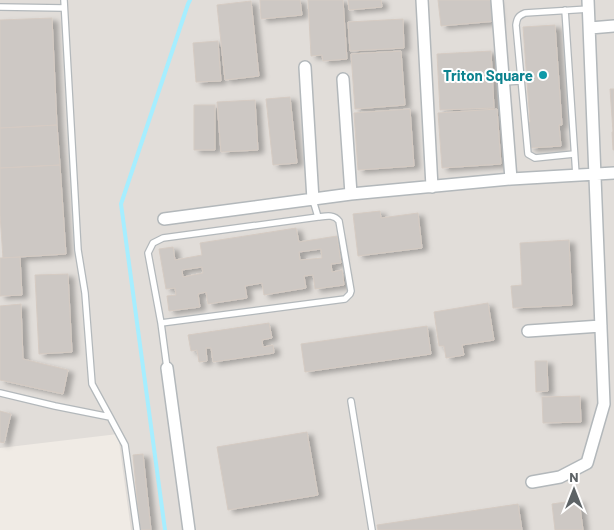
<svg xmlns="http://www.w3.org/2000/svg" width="614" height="530" viewBox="0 0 614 530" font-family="Barlow,sans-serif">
<defs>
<filter id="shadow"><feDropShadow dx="5.5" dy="3" stdDeviation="2.5" flood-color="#0004"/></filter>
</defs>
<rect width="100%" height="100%" fill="#f0ebe5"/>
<path fill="#e1ddd9" d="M0,0H614V530H131L118,434L0,448Z"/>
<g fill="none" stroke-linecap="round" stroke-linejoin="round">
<path stroke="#a6eeff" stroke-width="4" d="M165,530L121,204L188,4L190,0"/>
</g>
<path fill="#cdc8c4" stroke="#d5cbc3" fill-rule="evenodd" filter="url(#shadow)" d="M260,0H300L302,15L261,19Z
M308,0H343L347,59L323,61L322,55L311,56Z
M348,0H381L382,7L349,10Z
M438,0H495L497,21L441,26Z
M251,1L259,76L225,80L217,5Z
M52,18L57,125L0,128V20Z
M403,19L404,48L350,51L348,22Z
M555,25L562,125H559L561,146L530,148L528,122H530L523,27Z
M218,41L221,81L196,82L193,43Z
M401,51L405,105L355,109L351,54Z
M491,51L494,108L440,110L437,54Z
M610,89H614V150H613L612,132H613Z
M290,97L297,163L273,165L266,99Z
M255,100L258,150L221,152L217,102Z
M194,105H215V150H194Z
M410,109L414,166L358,170L354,113Z
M497,109L501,164L442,168L438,113Z
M57,125L60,165L0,168V128Z
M60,165L66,254L3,258L0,215V168Z
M380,211L381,218L418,213L422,248L358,256L353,214Z
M296,228L299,242L337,236L341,263L331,264L332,272L342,270L344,285L315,289L313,275L304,276L306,288L264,295L262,283L245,286L247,298L208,304L206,292L198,294L200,307L169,311L167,296L176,295L175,288L166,289L159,249L173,247L175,260L202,255L200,243ZM321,249L322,258L300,260L299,252ZM202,267L203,273L183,277L182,270Z
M569,240L572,305L513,308L511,286L522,285L520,243Z
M20,257L22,295L0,296V258Z
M68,274L72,352L39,354L35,275Z
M488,303L494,340L462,345L464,355L446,358L444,346H439L434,312Z
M21,304L23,359L68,370L63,394L0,380V306Z
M269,323L272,338L262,340L263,347L273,345L274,353L213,362L211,348H206L207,361L199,362L197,350L191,351L188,335Z
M427,326L431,354L305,372L301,344Z
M535,361H547L548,391L536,392Z
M580,396L581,422L543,423L542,397Z
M0,411L11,414L4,443L0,442Z
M307,432L318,495L228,510L217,447Z
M143,454L151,530H140L133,455Z
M579,500L583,530H555L552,504Z
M518,504L522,530H378L377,525Z"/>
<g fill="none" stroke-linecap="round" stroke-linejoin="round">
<g stroke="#b3b8bb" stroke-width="8">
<path id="lane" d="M0,7L64,8
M565,10L576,175
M504,82L520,81
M574,154L535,158L528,154L516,25C517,18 518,16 525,13L589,9
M313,200L318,217
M161,323L345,299L350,294L351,291L339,221C334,214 326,216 318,217L163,238L153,243L148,253L161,323L167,368
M0,393L55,406L110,417L92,384L85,293L78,250L64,0
M351,401L372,530
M110,417L125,445L137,530"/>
</g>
<g stroke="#b3b8bb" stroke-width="14">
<path id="street" d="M422,0L432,187
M497,0L511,179
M590,28L614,26
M305,67L313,200
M343,79L351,194
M164,219L351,194L511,179L614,173
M528,331L601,326
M167,368L189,530
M532,482L560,477L587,463L604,404L588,0"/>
</g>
<use href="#lane" stroke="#fff" stroke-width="5.5"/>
<use href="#street" stroke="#fff" stroke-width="11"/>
</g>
<circle fill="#0f9aa8" stroke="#fff" stroke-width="2" cx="543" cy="75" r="5"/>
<g text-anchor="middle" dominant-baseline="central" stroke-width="4" stroke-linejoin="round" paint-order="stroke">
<g font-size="15" font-weight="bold" fill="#0d838f" stroke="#fff" text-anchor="end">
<text x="533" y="75">Triton Square</text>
</g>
</g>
<g transform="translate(574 490)" stroke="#ffffff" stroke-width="4" paint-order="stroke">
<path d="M0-4L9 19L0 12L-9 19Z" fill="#5d6366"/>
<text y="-8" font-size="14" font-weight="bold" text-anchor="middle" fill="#5d6366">N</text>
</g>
</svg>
